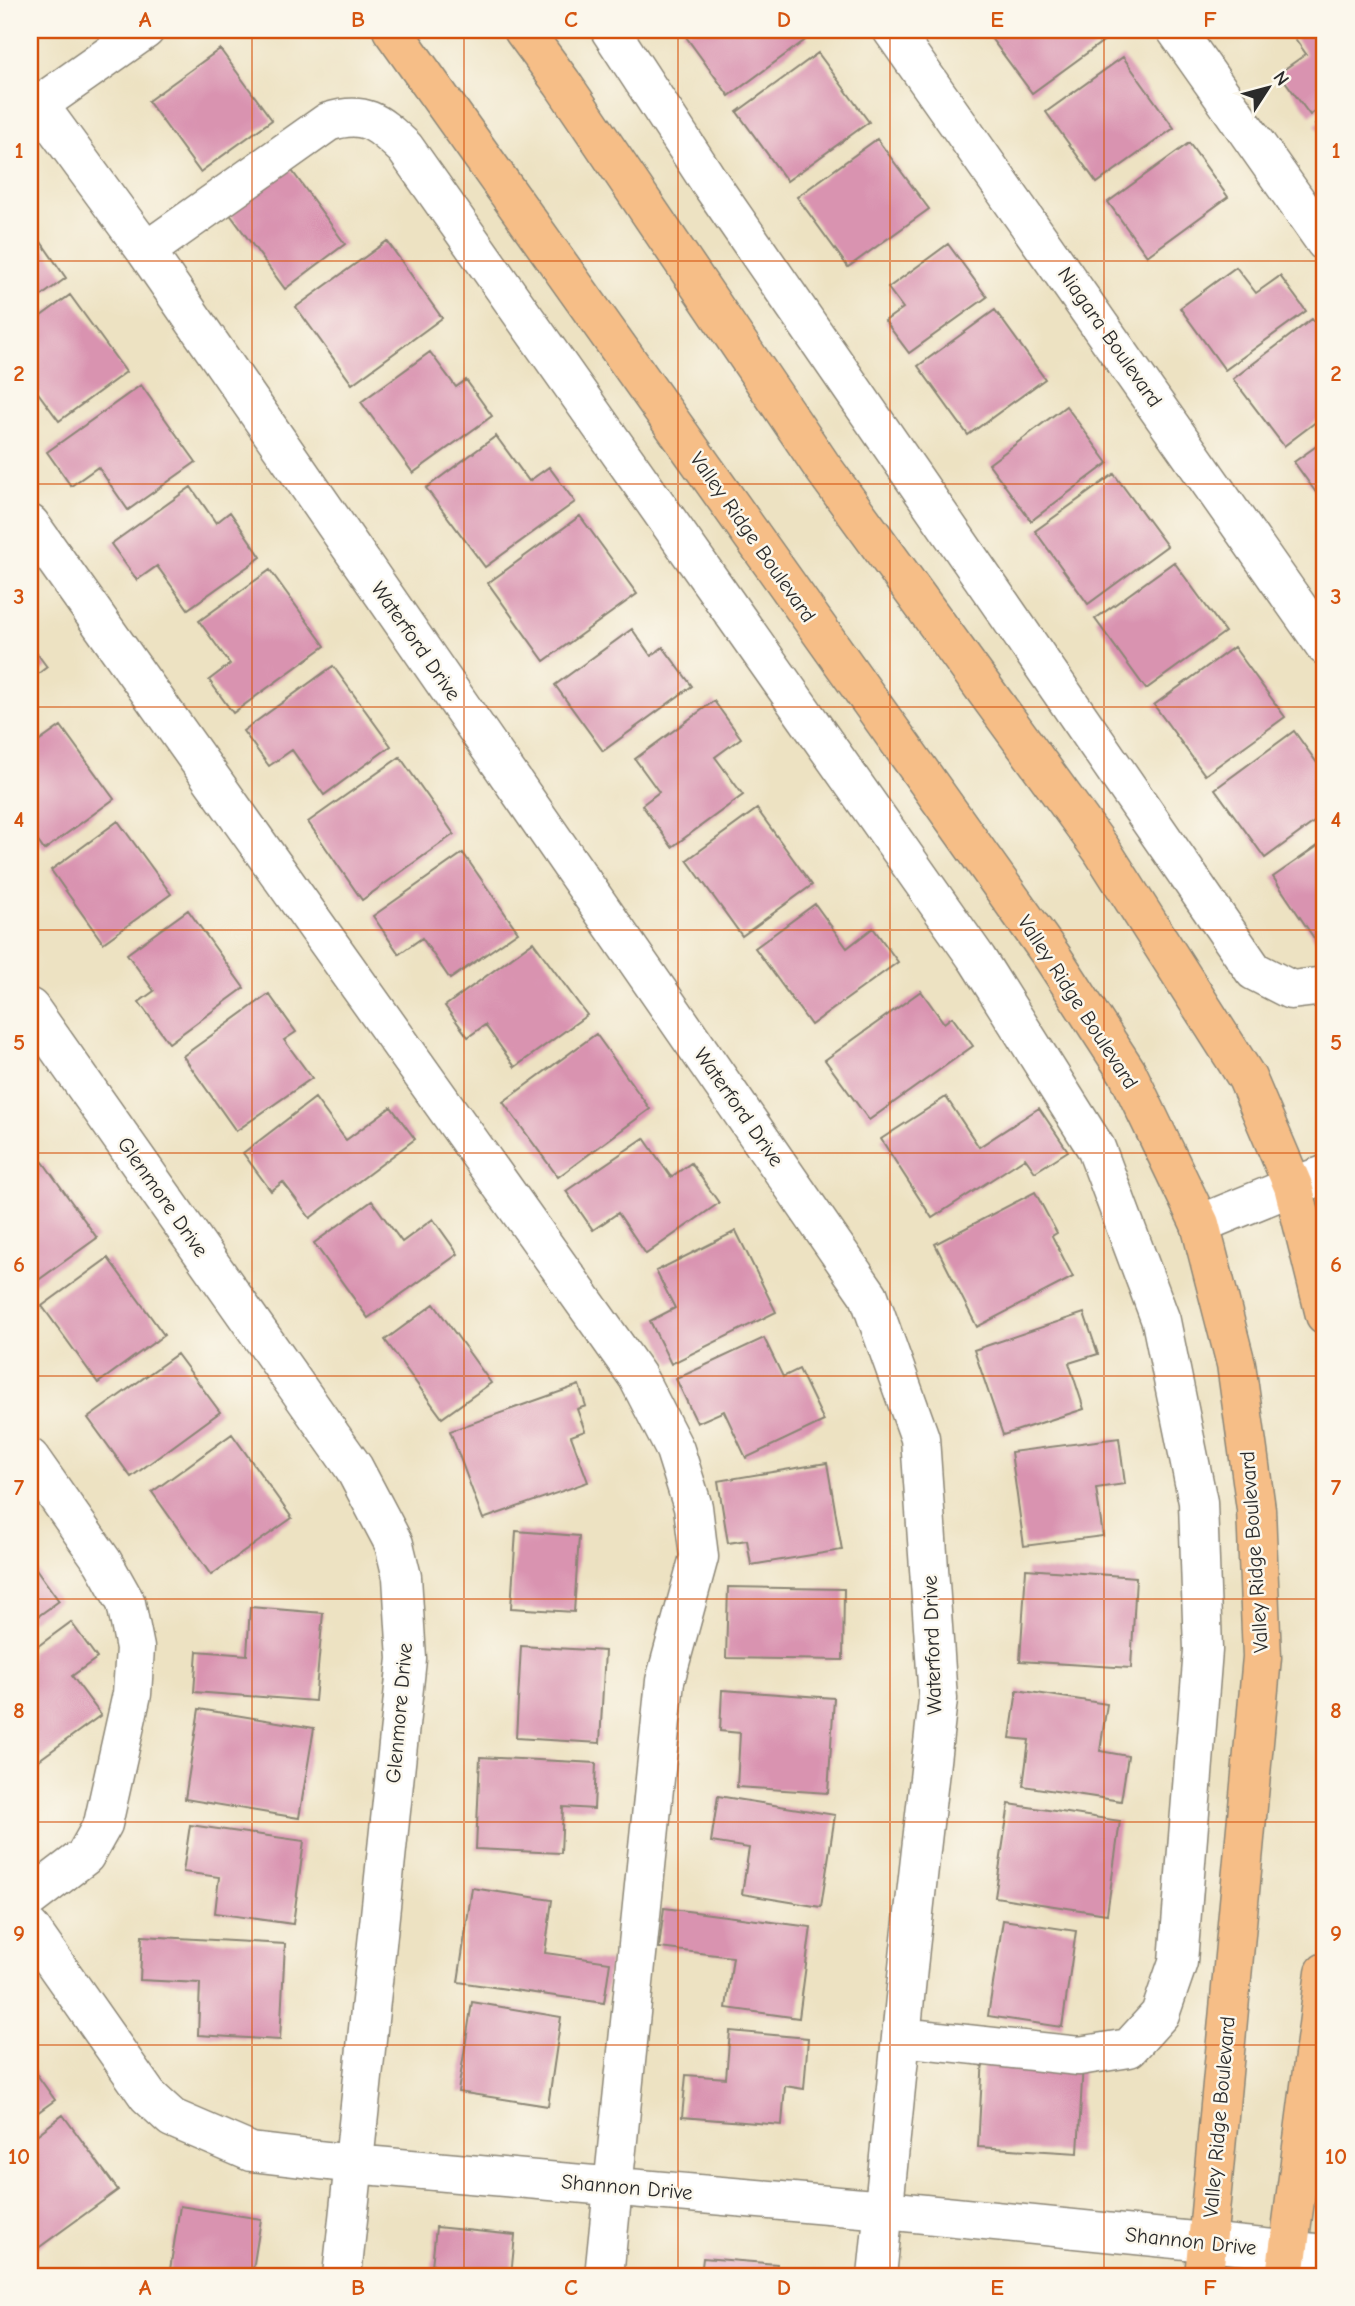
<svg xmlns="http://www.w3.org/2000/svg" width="1355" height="2306" viewBox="0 0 1355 2306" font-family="'Comic Neue',sans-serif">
<rect width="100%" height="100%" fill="#fbf7ec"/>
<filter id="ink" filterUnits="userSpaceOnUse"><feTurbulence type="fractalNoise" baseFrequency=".0143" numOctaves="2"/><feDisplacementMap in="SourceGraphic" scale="14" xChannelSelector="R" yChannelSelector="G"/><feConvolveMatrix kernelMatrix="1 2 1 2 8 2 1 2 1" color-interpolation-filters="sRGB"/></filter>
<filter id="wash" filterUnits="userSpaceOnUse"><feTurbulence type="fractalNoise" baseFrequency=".00686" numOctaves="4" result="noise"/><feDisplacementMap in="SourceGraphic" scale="28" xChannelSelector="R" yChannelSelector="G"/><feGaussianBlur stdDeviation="1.57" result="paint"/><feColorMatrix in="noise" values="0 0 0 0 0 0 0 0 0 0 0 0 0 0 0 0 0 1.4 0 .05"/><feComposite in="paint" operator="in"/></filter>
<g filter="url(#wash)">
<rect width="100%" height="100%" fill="#ede2c2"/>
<g id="blocks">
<path fill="#d993b0" d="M681,30H802L808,38L729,96Z
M985,30H1110L1113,34L1032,93Z
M1303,30H1325V104L1310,115L1279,73L1306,54L1294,37Z
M220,49L272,120L200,172L148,101Z
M818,53L869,122L787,181L737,112Z
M1123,57L1174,128L1097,183L1046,112Z
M1325,117V138L1315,125Z
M877,139L929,209L848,267L797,197Z
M1189,143L1228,197L1147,256L1108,202Z
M290,168L345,244L285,289L229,213Z
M30,226L66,278L30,304Z
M387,241L442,318L352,384L296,307Z
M948,244L987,297L909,353L885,321L903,308L888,288Z
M1236,267L1256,293L1280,276L1306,311L1225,370L1180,308Z
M70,295L126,372L59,421L30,382V324Z
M995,310L1045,379L968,435L918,366Z
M1312,319L1325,336V415L1284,446L1233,379Z
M430,352L456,387L466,380L492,416L413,473L361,402Z
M141,385L196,462L128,510L98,467L71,486L47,452Z
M1066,406L1108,463L1031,521L989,464Z
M496,436L529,481L549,467L575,502L485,567L426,488Z
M1325,440V505L1294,462Z
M1114,474L1167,546L1088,604L1035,531Z
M191,487L216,523L230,512L261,557L188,609L157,566L137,580L111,544Z
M580,516L637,594L544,661L488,583Z
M1174,562L1225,632L1146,689L1095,619Z
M270,570L325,646L233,713L209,680L230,664L199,621Z
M632,629L651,656L663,647L692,686L603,751L555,685Z
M30,644L47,667L30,680Z
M1234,647L1285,717L1205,775L1154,705Z
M333,666L391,746L324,795L292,750L269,766L243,731Z
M30,698L40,713L30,720Z
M714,701L741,738L715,757L743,795L672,847L642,805L659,792L635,759Z
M61,726L114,799L44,850L30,830V748Z
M1294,731L1325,774V814L1265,858L1215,789Z
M400,757L454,834L362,900L308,822Z
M757,809L812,885L742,936L687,860Z
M118,821L171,894L103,943L51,870Z
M1325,841V943L1320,947L1273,877Z
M463,853L518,932L450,979L422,938L399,954L373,916Z
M815,904L847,948L873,928L898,962L811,1025L755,948Z
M188,910L244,988L169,1043L139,1002L154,991L127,954Z
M533,942L587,1015L515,1067L485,1025L468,1037L445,1006Z
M921,991L944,1023L952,1017L973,1046L869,1120L825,1060Z
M269,994L296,1032L284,1040L312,1078L236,1131L183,1056Z
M596,1034L650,1109L558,1177L503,1102Z
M946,1097L979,1147L1039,1108L1068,1151L1035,1172L1025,1158L932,1218L881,1139Z
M315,1098L346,1140L391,1107L415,1139L310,1218L283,1182L271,1191L243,1153Z
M644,1138L671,1177L691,1163L719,1203L646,1254L618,1213L593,1230L566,1191Z
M43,1162L97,1238L30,1286V1171Z
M1035,1192L1057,1233L1052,1236L1073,1277L977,1327L935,1244Z
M372,1201L402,1242L433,1219L458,1254L368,1318L314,1243Z
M736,1231L776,1312L671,1364L650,1321L675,1308L656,1271Z
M108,1258L164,1335L98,1383L42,1306Z
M434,1304L491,1383L442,1418L385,1340Z
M1084,1313L1098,1354L1069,1363L1084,1409L1003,1435L974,1350Z
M764,1338L783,1377L799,1369L824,1421L746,1458L724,1411L697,1423L676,1379Z
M177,1354L220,1412L131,1477L88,1418Z
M579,1385L586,1406L577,1409L585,1431L571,1436L588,1482L483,1519L450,1431Z
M232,1434L292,1518L211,1575L152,1492Z
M1119,1438L1125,1484L1096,1488L1103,1536L1024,1546L1011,1452Z
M827,1463L842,1550L751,1565L747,1540L728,1543L718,1481Z
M516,1531L579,1536L574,1612L511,1608Z
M34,1566L59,1601L30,1622V1569Z
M1026,1569L1136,1577L1131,1668L1020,1661Z
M728,1587L844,1589L843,1660L726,1658Z
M250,1607L323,1613L315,1701L194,1692L197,1651L247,1655Z
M71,1622L97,1658L72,1676L101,1715L32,1765L30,1763V1652Z
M521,1646L605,1651L600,1743L516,1738Z
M722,1690L834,1698L828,1793L737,1787L740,1733L720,1731Z
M1017,1690L1107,1704L1100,1751L1128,1756L1121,1801L1023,1786L1029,1740L1010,1738Z
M199,1709L314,1728L299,1818L185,1799Z
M480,1757L596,1763L594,1809L563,1807L561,1853L476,1849Z
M718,1796L835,1815L821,1907L742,1894L749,1848L711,1842Z
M1009,1804L1120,1821L1107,1914L995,1897Z
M190,1825L304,1841L293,1924L215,1913L219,1877L183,1872Z
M472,1888L552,1900L545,1953L610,1962L604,2003L458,1982Z
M664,1908L811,1927L799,2018L726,2008L733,1957L659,1948Z
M1003,1920L1076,1931L1062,2027L988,2016Z
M142,1936L285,1944L280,2040L198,2035L200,1983L140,1980Z
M472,2002L561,2017L548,2106L458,2092Z
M730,2031L808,2038L804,2089L785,2086L782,2125L682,2117L686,2075L726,2078Z
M983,2057L1083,2063L1078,2153L978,2147Z
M30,2065L55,2100L30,2118Z
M63,2115L118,2190L30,2254V2140Z
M180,2206L261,2219L252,2276H169Z
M436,2227L515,2235L511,2276H431Z
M703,2258L777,2264L776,2276H701Z"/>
</g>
</g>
<g filter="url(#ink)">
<use href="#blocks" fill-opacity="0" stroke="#8c8676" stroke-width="2"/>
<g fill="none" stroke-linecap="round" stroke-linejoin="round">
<g stroke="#8c8676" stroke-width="41">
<path id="minor" d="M610,30L708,180L1254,971L1291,990L1325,986
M892,30L1325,646
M1176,30L1325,242
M39,105L146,251L869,1296L920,1438L938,1699L910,1948L877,2276
M30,111L145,30
M146,251L328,122C366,110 378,123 405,148L977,959L1096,1148L1161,1321L1198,1502L1203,1650L1178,1962L1160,2014L1129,2048L1079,2056L901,2037
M30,524L637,1376L675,1450L693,1507L699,1557L665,1681L604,2276
M30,1008L354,1468L394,1544L402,1577L407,1659L342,2276
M1200,1224L1293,1186L1325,1175
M30,1458L103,1562L126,1603L135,1648L132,1694L103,1824L85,1856L30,1898
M30,1928L148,2096L172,2118L251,2152L353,2164L885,2210L1325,2254"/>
</g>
<g stroke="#8c8676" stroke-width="41">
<path id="major" d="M392,30L1053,958L1127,1072L1200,1224L1236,1364L1256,1509L1262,1657L1204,2276
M523,30L562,83L821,465L1101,849L1247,1078L1293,1186L1325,1315
M1285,2276L1325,1972"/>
</g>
<use href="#minor" stroke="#fff" stroke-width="38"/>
<use href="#major" stroke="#f6be87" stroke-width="38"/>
</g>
</g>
<path fill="none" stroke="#d5540f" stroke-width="2" stroke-opacity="0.55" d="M252,30V2276M464,30V2276M678,30V2276M890,30V2276M1104,30V2276M30,261H1325M30,484H1325M30,707H1325M30,930H1325M30,1153H1325M30,1376H1325M30,1599H1325M30,1822H1325M30,2045H1325"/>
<g text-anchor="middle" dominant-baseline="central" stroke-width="5" stroke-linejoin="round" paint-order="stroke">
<g font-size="21" fill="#2b2b2b" stroke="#fbf7ec">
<text transform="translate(1110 337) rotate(55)">Niagara Boulevard</text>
<text transform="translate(753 537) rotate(55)">Valley Ridge Boulevard</text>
<text transform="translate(416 641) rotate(55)">Waterford Drive</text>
<text transform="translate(1078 1002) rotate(57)">Valley Ridge Boulevard</text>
<text transform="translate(739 1107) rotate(55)">Waterford Drive</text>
<text transform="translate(163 1197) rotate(55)">Glenmore Drive</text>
<text transform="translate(1254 1552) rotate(-94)">Valley Ridge Boulevard</text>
<text transform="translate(932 1645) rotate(-92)">Waterford Drive</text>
<text transform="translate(399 1713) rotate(-85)">Glenmore Drive</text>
<text transform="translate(1219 2117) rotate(-85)">Valley Ridge Boulevard</text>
<text transform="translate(627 2187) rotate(5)">Shannon Drive</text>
<text transform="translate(1191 2241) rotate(6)">Shannon Drive</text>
</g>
</g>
<rect width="1355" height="2306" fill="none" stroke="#fbf7ec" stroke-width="77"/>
<g transform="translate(1268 88) rotate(54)" stroke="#fbf7ec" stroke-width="5" paint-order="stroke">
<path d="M0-5L12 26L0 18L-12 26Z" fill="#2b2b2b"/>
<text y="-10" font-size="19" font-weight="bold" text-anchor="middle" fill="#2b2b2b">N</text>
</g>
<rect x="38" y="38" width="1278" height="2230" fill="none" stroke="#d5540f" stroke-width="2.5"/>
<g font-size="23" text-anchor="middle" font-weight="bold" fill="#d5540f">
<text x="145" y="27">A</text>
<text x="358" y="27">B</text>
<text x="571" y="27">C</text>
<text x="784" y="27">D</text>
<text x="997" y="27">E</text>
<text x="1210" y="27">F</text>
<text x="19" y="158">1</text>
<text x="1336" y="158">1</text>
<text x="19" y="381">2</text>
<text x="1336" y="381">2</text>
<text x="19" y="604">3</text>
<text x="1336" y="604">3</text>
<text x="19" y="827">4</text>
<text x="1336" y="827">4</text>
<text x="19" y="1050">5</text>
<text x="1336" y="1050">5</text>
<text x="19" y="1272">6</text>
<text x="1336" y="1272">6</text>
<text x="19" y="1495">7</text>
<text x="1336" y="1495">7</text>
<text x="19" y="1718">8</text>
<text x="1336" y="1718">8</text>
<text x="19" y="1941">9</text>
<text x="1336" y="1941">9</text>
<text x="19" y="2164">10</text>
<text x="1336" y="2164">10</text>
<text x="145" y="2295">A</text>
<text x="358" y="2295">B</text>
<text x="571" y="2295">C</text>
<text x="784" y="2295">D</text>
<text x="997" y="2295">E</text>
<text x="1210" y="2295">F</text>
</g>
</svg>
